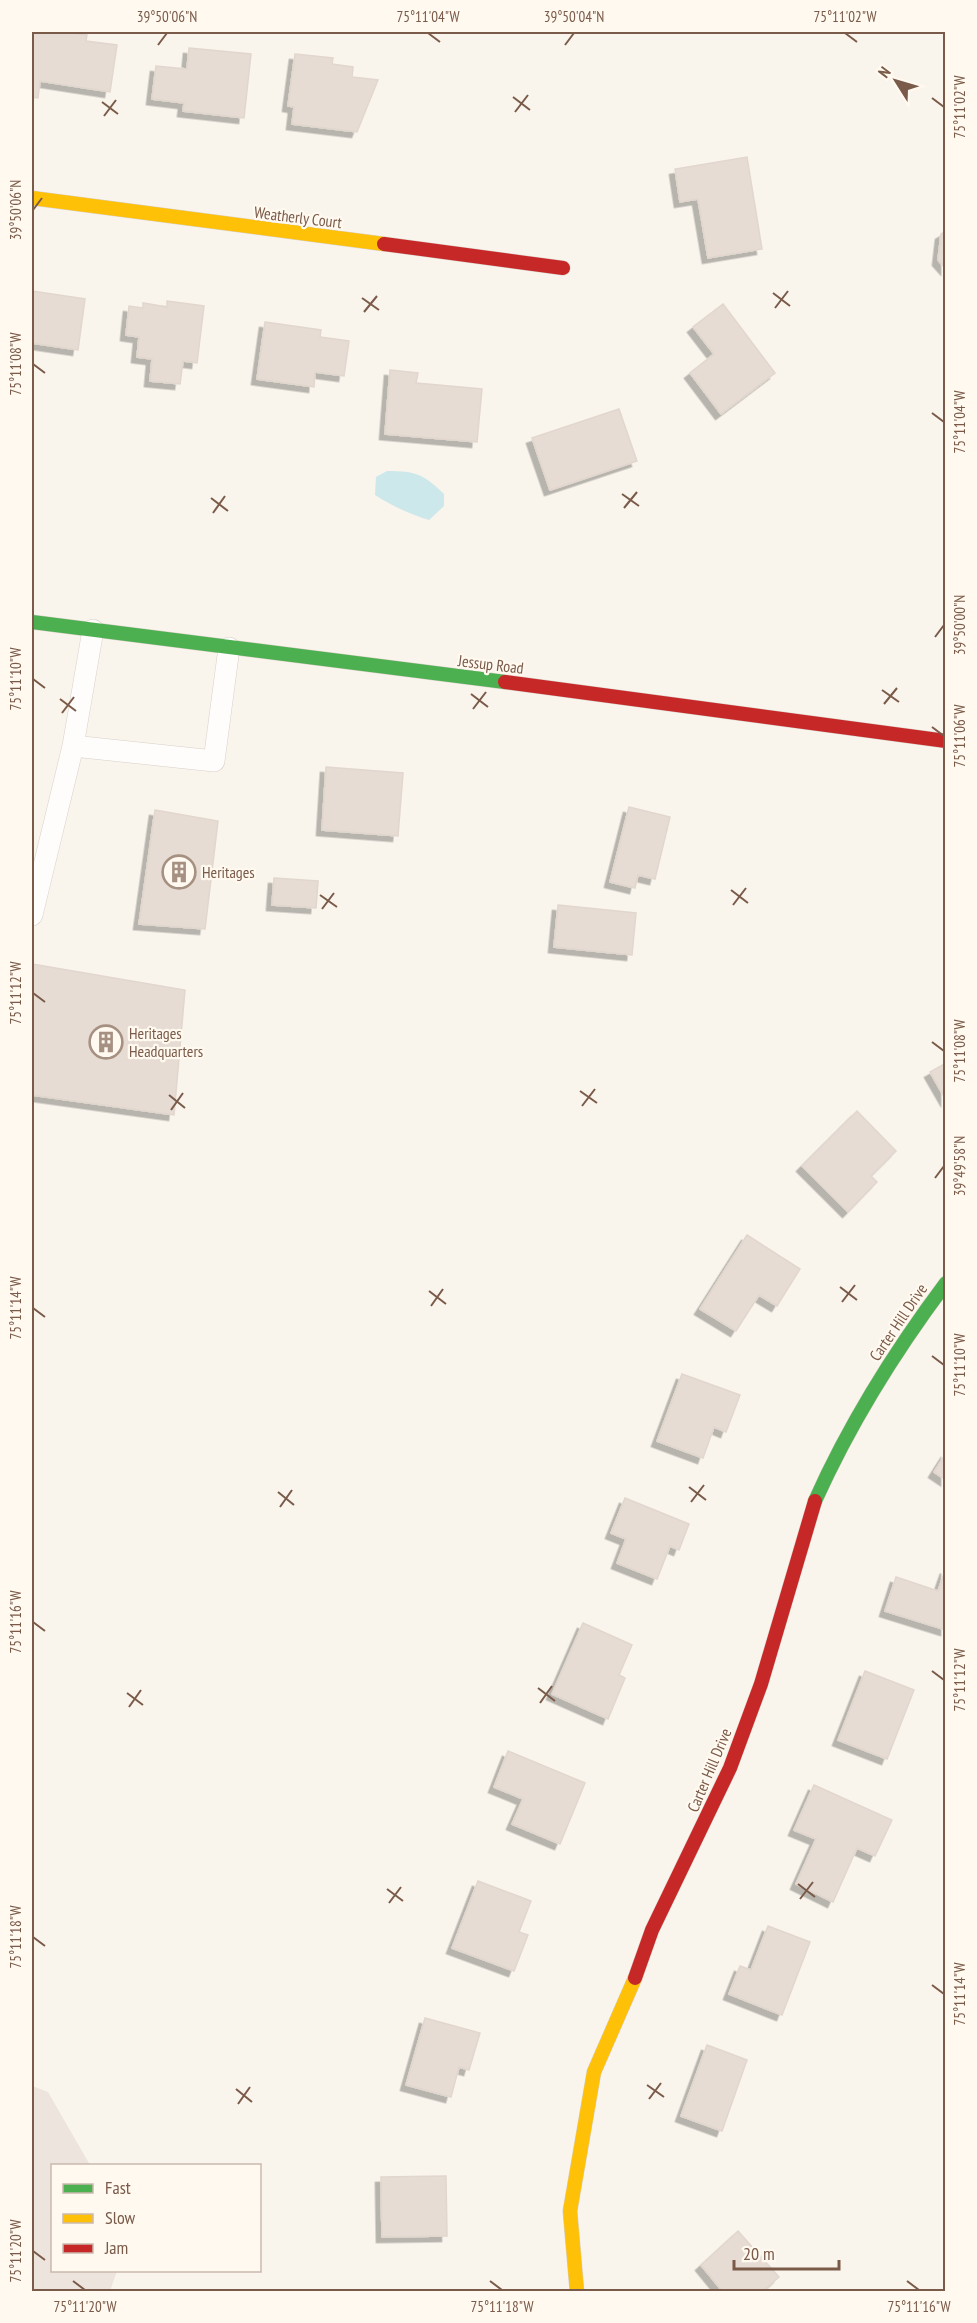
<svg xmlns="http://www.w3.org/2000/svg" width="977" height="2323" viewBox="0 0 977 2323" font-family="'PT Sans Narrow',sans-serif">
<defs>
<filter id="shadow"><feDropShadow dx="-5.5" dy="5.5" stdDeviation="0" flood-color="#0004"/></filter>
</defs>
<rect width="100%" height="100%" fill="#f9f4ec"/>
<path fill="#ece4dd" d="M32,2086L48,2092L90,2165L52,2166V2270L117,2271L110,2291H32Z"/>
<path fill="#cce8eb" d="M387,471C416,471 423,474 444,494V506L429,520C410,514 392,506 375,495L376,477Z"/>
<path fill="#e6dcd3" stroke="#e2d7ce" stroke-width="1.5" filter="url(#shadow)" d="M32,32H60L87,35L86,41L117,45L110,92L40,81L38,98L32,97Z
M189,48L251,54L244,118L183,111L184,103L152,99L156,66L187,69Z
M295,54L333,58L332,64L353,67L352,77L378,80L357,132L292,124L294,107L288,106Z
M747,157L762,249L708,258L698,199L680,202L675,169Z
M946,231V269L938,260L941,234Z
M32,291L85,299L78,350L32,343Z
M167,301L204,306L197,363L183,361L180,384L150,381L152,359L137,357L139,337L126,335L129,306L143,308V303L167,307Z
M723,304L775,373L721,414L690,373L714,354L693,327Z
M265,322L321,330L320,337L349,341L344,376L315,372L314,387L257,379Z
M390,370L418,373L416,383L482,389L477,442L385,434Z
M619,409L637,461L550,490L532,438Z
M326,767L403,773L398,836L322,830Z
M629,807L670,817L655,879L638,875L635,888L610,882Z
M155,810L218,821L205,929L139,924Z
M274,878L318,881L316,908L272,905Z
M558,905L636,913L632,955L554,947Z
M32,964L185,990L174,1115L32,1095Z
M946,1063V1100L930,1072Z
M857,1111L896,1151L871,1176L877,1182L848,1212L802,1166Z
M747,1235L800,1269L777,1306L759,1295L736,1331L700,1309Z
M682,1374L740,1395L726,1432L714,1427L703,1458L657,1441Z
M946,1453V1480L934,1472Z
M625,1498L689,1524L679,1550L670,1546L657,1579L617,1563L626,1539L611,1533Z
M946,1568V1630L885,1611L896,1577L938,1591Z
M583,1623L632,1645L619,1675L625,1678L608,1719L552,1694Z
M865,1671L914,1690L887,1759L838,1740Z
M508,1751L585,1783L560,1844L512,1824L523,1799L494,1787Z
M814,1785L892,1820L875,1856L857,1848L833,1902L796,1884L816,1839L794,1830Z
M478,1881L531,1901L519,1932L528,1935L514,1971L452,1948Z
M768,1926L810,1942L782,2015L729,1994L740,1966L751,1970Z
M425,2018L480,2033L469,2070L459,2067L451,2097L406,2085Z
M707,2045L747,2060L722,2131L681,2116Z
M446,2176L447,2236L382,2237L381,2177Z
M738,2231L779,2277L762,2292H723L701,2265Z"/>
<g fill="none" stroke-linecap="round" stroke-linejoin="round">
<g stroke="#d8d0c8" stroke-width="22">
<path id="lane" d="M73,746L93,630
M32,915L73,746L214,761L229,648"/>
</g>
<g stroke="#d9d0c8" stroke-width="15">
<path id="fast" d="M32,622L505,682
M815,1501C850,1423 895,1351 946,1283"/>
</g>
<g stroke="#d9d0c8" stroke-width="15">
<path id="slow" d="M32,198L384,244
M577,2292L570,2211L594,2072L635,1978"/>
</g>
<g stroke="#d9d0c8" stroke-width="15">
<path id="jam" d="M384,244L563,268
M505,682L946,741
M635,1978L652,1930L730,1768L761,1684L815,1501"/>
</g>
<use href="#lane" stroke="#fefdfc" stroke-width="21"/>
<use href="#fast" stroke="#4caf50" stroke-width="14"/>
<use href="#slow" stroke="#ffc107" stroke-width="14"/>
<use href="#jam" stroke="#c62828" stroke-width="14"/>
</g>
<path fill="none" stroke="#7a5a49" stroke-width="2" d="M428,33L440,42M845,33L857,42M158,45L167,33M565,45L574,33M513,97L530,110M932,98L944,107M102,102L118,114M515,112L528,95M104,116L116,100M33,210L42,198M773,293L790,306M362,298L379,310M775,308L788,291M364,312L377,296M33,364L45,373M932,413L944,422M622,494L639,506M211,498L228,511M624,508L637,492M213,513L225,496M935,637L944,625M33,679L45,688M882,690L899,702M471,694L488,707M60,699L76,711M884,704L897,688M473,709L486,692M62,713L74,697M932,727L944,736M731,890L748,903M320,895L337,907M733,905L746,888M322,909L334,893M33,993L45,1002M932,1042L944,1051M580,1091L597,1103M169,1095L185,1108M582,1106L595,1089M171,1110L183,1093M935,1178L944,1166M840,1287L857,1300M429,1291L446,1304M842,1302L855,1285M431,1306L443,1289M33,1308L45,1317M932,1356L944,1365M689,1487L706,1500M278,1492L294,1505M691,1502L704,1485M280,1507L292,1490M33,1622L45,1631M932,1671L944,1680M538,1688L555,1701M127,1693L143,1705M540,1703L552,1686M129,1707L141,1690M798,1884L815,1897M387,1889L403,1901M800,1899L813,1882M389,1903L401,1887M33,1937L45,1946M932,1985L944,1994M647,2085L664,2097M236,2089L252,2102M649,2099L661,2083M238,2104L250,2087M33,2251L45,2260M73,2281L85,2290M490,2281L502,2290M907,2281L919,2290"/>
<defs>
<g id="building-ring" transform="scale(1.725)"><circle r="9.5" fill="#fff9ef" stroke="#a69082" stroke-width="1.5"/><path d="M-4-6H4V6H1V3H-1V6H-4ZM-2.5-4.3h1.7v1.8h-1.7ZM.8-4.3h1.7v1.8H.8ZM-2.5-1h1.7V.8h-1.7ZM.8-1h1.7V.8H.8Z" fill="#a69082"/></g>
</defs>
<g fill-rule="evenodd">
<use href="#building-ring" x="179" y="872"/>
<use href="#building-ring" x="106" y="1042"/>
</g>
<g text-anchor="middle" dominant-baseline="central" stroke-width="4.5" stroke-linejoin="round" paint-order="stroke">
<g font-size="16" fill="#7a5a49" stroke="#fff9ef">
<text transform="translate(298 217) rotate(7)">Weatherly Court</text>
<text transform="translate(491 664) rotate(7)">Jessup Road</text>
<text transform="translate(898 1322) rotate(-56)">Carter Hill Drive</text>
<text transform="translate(709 1770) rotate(-67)">Carter Hill Drive</text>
</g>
<g font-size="16" fill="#7a5a49" stroke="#fff9ef" text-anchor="start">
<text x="202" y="872">Heritages</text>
<text x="129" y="1033">Heritages<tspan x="129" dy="18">Headquarters</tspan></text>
</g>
</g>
<rect width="977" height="2323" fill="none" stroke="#fff9ef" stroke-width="66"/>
<rect x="51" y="2164" width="210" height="108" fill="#fff9ef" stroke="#cab9ad" stroke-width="1.5"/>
<rect x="63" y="2184" width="30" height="9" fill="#4caf50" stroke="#cab9ad" stroke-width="1.5"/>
<text x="105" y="2194" font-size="18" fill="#7a5a49">Fast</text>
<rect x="63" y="2214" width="30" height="9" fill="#ffc107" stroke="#cab9ad" stroke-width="1.5"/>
<text x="105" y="2224" font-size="18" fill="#7a5a49">Slow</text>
<rect x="63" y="2244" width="30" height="9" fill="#c62828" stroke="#cab9ad" stroke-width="1.5"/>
<text x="105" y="2254" font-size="18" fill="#7a5a49">Jam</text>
<g transform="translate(896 81) rotate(307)" stroke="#fff9ef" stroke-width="4.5" paint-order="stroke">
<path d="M0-4.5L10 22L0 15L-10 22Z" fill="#7a5a49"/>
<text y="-9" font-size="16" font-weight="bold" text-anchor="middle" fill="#7a5a49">N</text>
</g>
<path d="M734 2260v9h105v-9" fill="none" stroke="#7a5a49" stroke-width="3"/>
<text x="743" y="2260" font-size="18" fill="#7a5a49" stroke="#fff9ef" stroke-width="4.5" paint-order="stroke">20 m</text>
<rect x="33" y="33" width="911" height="2257" fill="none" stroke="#7a5a49" stroke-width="2"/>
<g font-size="15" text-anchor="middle" fill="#7a5a49">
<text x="167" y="22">39°50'06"N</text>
<text x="428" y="22">75°11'04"W</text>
<text x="574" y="22">39°50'04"N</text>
<text x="845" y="22">75°11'02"W</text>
<text transform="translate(960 107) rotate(-90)" y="5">75°11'02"W</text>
<text transform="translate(16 210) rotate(-90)" y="5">39°50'06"N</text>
<text transform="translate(16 364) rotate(-90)" y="5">75°11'08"W</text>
<text transform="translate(960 422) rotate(-90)" y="5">75°11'04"W</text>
<text transform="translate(960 625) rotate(-90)" y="5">39°50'00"N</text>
<text transform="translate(16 679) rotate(-90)" y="5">75°11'10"W</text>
<text transform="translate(960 736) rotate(-90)" y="5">75°11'06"W</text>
<text transform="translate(16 993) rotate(-90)" y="5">75°11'12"W</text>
<text transform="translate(960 1051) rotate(-90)" y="5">75°11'08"W</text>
<text transform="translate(960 1166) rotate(-90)" y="5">39°49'58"N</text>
<text transform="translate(16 1308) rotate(-90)" y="5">75°11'14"W</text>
<text transform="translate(960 1365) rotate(-90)" y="5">75°11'10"W</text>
<text transform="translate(16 1622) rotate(-90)" y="5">75°11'16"W</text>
<text transform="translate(960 1680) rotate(-90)" y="5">75°11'12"W</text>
<text transform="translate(16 1937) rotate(-90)" y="5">75°11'18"W</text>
<text transform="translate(960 1994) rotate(-90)" y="5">75°11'14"W</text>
<text transform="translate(16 2251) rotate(-90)" y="5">75°11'20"W</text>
<text x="85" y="2312">75°11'20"W</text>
<text x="502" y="2312">75°11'18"W</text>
<text x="919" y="2312">75°11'16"W</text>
</g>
</svg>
